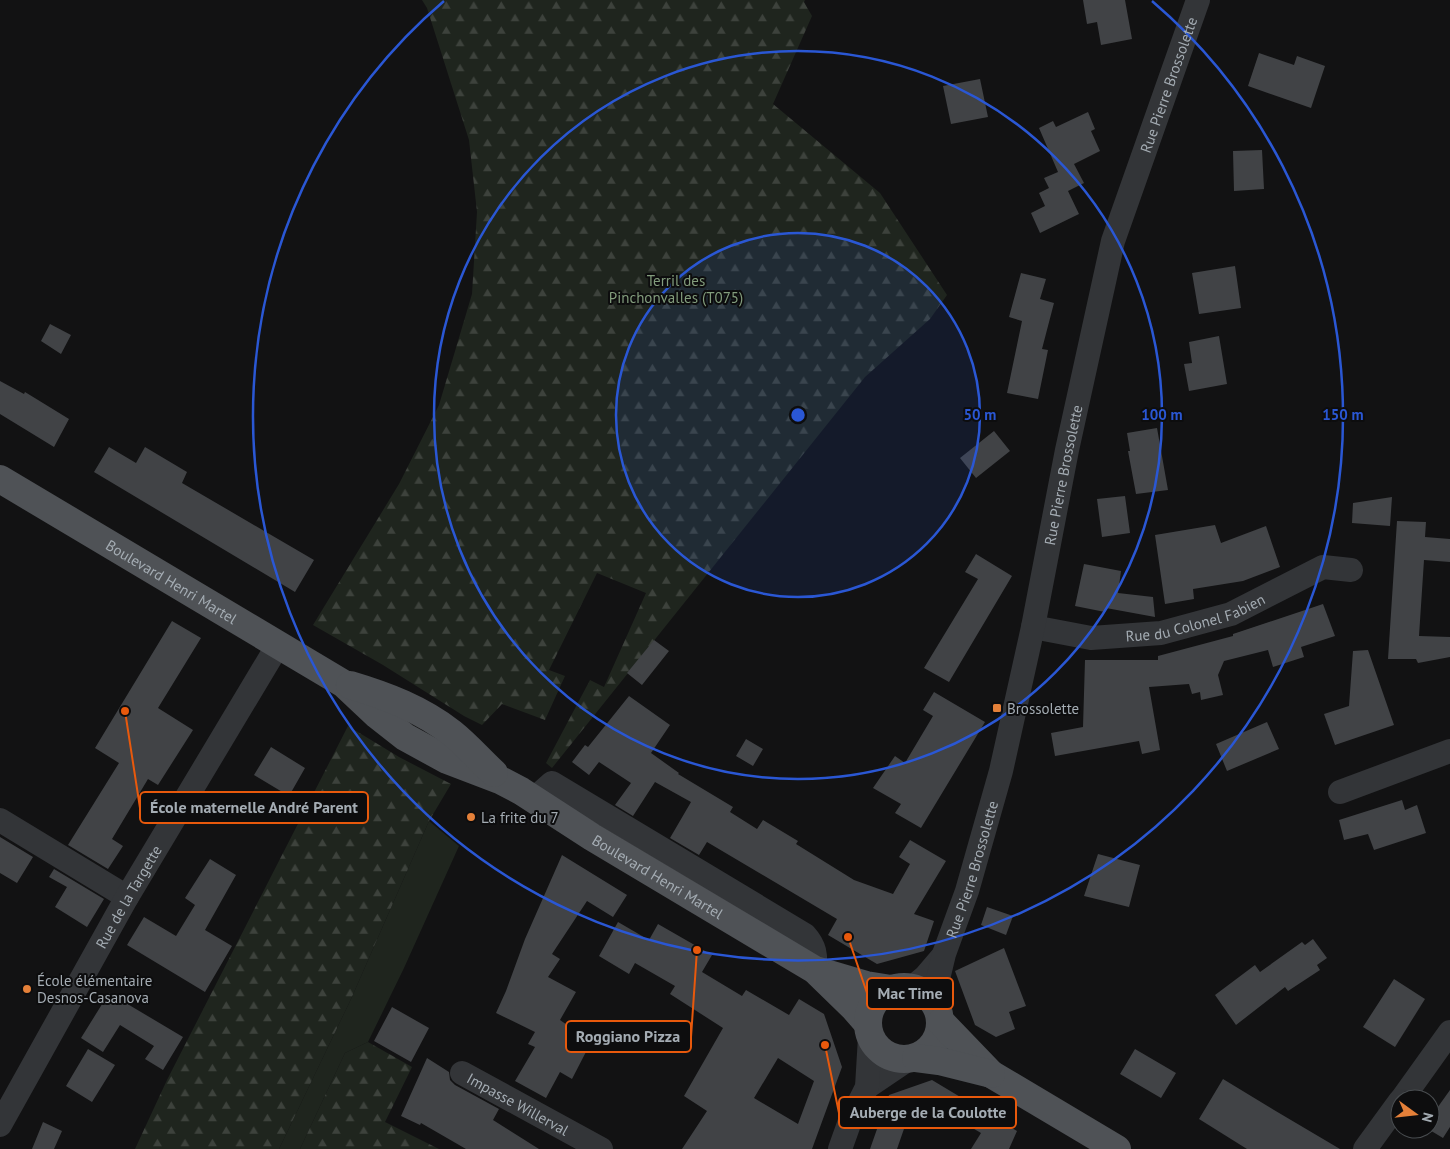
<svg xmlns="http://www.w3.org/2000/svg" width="1450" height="1149" viewBox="0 0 1450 1149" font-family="'PT Sans',sans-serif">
<defs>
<pattern id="forest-firs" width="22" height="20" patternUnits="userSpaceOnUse" patternTransform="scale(1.25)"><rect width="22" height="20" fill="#1f251e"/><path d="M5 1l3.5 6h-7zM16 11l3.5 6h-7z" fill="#3d423c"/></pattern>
</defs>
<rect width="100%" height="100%" fill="#121213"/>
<path fill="#1f251e" d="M429,821L459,846L404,968L368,1042L345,1053L300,1149H279L351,999Z"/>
<path fill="url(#forest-firs)" d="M422,0H805L804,2L812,16L773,104L880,193L947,295L930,319L865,377L552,768L546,763L590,680L604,687L646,593L597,573L549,670L565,676L545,720L502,704L482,725L464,716L383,665L313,625L399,484L439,405L472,294L477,212L469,140L427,8Z
M348,726L399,757L451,784L429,821L351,999L279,1149H135L167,1080Z
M368,1042L412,1067L385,1122L439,1149H300L345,1053Z"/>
<path fill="#414346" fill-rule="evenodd" d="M1083,0H1125L1132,39L1101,45L1097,22L1087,24Z
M1259,53L1294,65L1297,56L1325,66L1311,108L1248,86Z
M980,79L988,117L951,124L943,86Z
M1088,112L1095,129L1091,131L1100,151L1074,164L1084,183L1068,191L1079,214L1040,233L1031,213L1045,206L1039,193L1049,188L1044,178L1058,172L1039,128L1053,121L1056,127Z
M1262,150L1264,189L1234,191L1233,151Z
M1235,266L1241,308L1199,314L1192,273Z
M1021,273L1046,279L1040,299L1054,303L1042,349L1048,350L1038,399L1007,393L1022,321L1009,317Z
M50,324L71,335L61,354L41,341Z
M1219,336L1227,384L1189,391L1184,364L1192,363L1189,342Z
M0,381L24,394L25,392L69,419L54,447L0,414Z
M1157,428L1168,490L1136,494L1128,451H1130L1127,433Z
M994,431L1010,451L976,478L960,458Z
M109,447L136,463L145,447L187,472L182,483L314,560L295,592L94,472Z
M1125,496L1130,533L1102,537L1097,499Z
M1392,497L1390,526L1352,523L1353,503Z
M1397,521L1426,522L1425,537L1450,539V562L1424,560L1419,636L1450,637V657L1418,663L1416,659H1388Z
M1215,525L1221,543L1266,526L1280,567L1243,581L1193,589L1194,599L1165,604L1155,535Z
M976,554L1012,576L949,682L924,668L978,579L965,572Z
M1084,564L1121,571L1118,593L1153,597L1155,617L1106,608L1105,612L1075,606Z
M1323,604L1335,636L1301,647L1304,657L1273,667L1268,650L1224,661L1218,675L1223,695L1201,700L1200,692L1192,694L1189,684L1149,687L1160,750L1142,754L1139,741L1055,756L1051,733L1083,727L1085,660H1158V656L1233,636V634Z
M172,621L201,638L158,708L193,730L158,785L148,779L112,839L123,846L108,869L68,845L119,763L95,748Z
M654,640L669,651L642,685L627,673Z
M1368,650L1394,725L1335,745L1324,714L1349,706L1353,651Z
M934,692L985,722L921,828L895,813L901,804L873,788L895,756L905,763L933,716L923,710Z
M629,696L670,725L651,753L679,773L678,774L733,807L730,812L757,829L763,820L798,841L796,844L854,880L893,894L910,864L899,857L910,840L946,861L914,914L934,921L924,951L877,964L828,935L837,919L707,842L699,855L670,838L691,802L655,782L633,816L615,805L631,783L599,762L589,775L572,762L585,745L588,747Z
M1267,722L1279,749L1227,771L1216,744Z
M746,739L763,749L753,766L736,756Z
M271,747L305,768L289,796L254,775Z
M1402,800L1405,810L1417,805L1426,833L1374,850L1368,834L1344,840L1339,820Z
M0,837L33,857L17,883L0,873Z
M1098,854L1140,865L1129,907L1084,896Z
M562,855L627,895L613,917L587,901L552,954L560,959L548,977L576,992L560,1020L570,1027L565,1035L588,1048L572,1079L560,1072L546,1098L515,1081L535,1047L528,1044L535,1032L496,1013L506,991L525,939Z
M210,859L236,875L205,930L232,946L205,992L127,945L144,917L176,936L195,905L185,898Z
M54,869L104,899L87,927L55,907L67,887L49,877Z
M987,907L1013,916L1006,935L981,925Z
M618,922L649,940L658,924L712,955L702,972L742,996L746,990L789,1015L799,999L824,1014L842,1067L812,1149H682L707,1111L684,1096L723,1028L670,994L675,986L635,963L629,974L599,956ZM778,1058L814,1081L798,1124L754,1098Z
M1313,939L1327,958L1317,965L1320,970L1288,991L1285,987L1236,1025L1215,995L1255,965L1260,972L1302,942L1305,945Z
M1004,948L1026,1006L1009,1012L1015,1029L996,1037L975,1025L955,971Z
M1394,979L1425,999L1395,1047L1363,1027Z
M109,993L183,1037L163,1070L145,1059L154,1046L120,1025L103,1052L81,1038Z
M392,1007L429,1028L411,1062L374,1041Z
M88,1049L115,1065L92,1102L66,1086Z
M1135,1049L1176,1073L1161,1098L1120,1074Z
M427,1058L449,1072L450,1080L455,1085L499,1109L493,1120L539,1149H466L421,1123L420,1125L401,1116Z
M1223,1079L1274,1110L1340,1149H1247L1199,1119Z
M932,1080L1017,1131L1009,1149H971L981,1133L952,1116L923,1120L905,1126L897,1149H870L889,1095Z
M1450,1090V1127L1443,1138L1428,1129H1430V1118Z
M43,1122L62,1131L54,1149H32Z"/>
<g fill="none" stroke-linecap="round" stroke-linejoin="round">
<g stroke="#333538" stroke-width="24">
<path id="s1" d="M1033,627L1091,638L1161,633L1231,614L1323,567L1351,570"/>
<path d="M1340,792L1450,751"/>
<path d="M534,799L552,783L805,935C815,946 816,955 815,970"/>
<path d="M0,820L127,897"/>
<path d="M913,987L925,977L943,956"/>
<path id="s2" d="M937,1005L938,979L944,954L967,891L1001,771L1033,627L1067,450L1113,241L1198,0"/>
<path id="s3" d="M462,1073L601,1149"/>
<path d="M867,1087L907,1060"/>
<path d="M1402,1099L1450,1032"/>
<path id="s4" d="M0,1125L127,897L278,645"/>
<path d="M840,1149L850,1121L867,1087L870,1037"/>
<path d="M1365,1149L1400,1101"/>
</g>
<g stroke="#4f5256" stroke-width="28">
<path id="s5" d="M0,479L344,684L377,715L405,737L447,760L502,781L521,791L592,837L815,970L866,985L891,989"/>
<path d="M350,685C387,696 421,709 452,733C467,745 480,760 494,773"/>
<path d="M818,973L854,1008L868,1024"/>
<circle cx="904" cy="1023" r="36"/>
<path d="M941,1022L991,1074L1117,1149"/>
<path d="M916,1058L939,1061L991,1074"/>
</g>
</g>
<circle cx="798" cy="415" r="182" fill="#2a57d4" fill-opacity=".12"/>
<g fill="none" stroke="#2a57d4" stroke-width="2.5">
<circle cx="798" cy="415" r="182"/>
<circle cx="798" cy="415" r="364"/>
<path d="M1152 1A545 545 0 1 1 444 1"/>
</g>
<g fill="#e48039" stroke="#0d0d0e" stroke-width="2">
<rect x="992" y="703" width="10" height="10" rx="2.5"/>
<circle cx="471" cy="817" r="5"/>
<circle cx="27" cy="989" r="5"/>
</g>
<g text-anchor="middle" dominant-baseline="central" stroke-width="4" stroke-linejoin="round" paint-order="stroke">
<g font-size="15" fill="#a4acb3" stroke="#0d0d0e">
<text stroke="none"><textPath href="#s2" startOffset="951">Rue Pierre Brossolette</textPath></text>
<text stroke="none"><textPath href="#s2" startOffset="546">Rue Pierre Brossolette</textPath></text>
<text stroke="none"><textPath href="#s5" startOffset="200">Boulevard Henri Martel</textPath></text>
<text stroke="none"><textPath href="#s1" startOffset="166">Rue du Colonel Fabien</textPath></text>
<text stroke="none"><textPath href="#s2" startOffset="141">Rue Pierre Brossolette</textPath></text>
<text stroke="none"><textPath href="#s5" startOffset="771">Boulevard Henri Martel</textPath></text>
<text stroke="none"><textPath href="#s4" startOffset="262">Rue de la Targette</textPath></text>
<text stroke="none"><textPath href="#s3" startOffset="64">Impasse Willerval</textPath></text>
</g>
<g font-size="15" fill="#829c7c" stroke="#0d0d0e">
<text x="676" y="280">Terril des<tspan x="676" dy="17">Pinchonvalles (T075)</tspan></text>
</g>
<g font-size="15" fill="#a4acb3" stroke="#0d0d0e" text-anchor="start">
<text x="1007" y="708">Brossolette</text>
<text x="481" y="817">La frite du 7</text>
<text x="37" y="980">École élémentaire<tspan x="37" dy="17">Desnos-Casanova</tspan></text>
</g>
</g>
<circle cx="798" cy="415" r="8" fill="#2a57d4" stroke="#0d0d0e" stroke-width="2.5"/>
<g font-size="15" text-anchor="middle" font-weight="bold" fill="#2a57d4" stroke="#0d0d0e" stroke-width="4" stroke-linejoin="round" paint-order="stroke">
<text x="980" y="420">50 m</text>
<text x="1162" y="420">100 m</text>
<text x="1343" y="420">150 m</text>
</g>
<path fill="none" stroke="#e8590c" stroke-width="2" d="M125 711L140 808M848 937L867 993M697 950L691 1037M825 1045L839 1113"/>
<g fill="#e8590c" stroke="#0d0d0e" stroke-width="2">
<circle cx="125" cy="711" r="5"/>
<circle cx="848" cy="937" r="5"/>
<circle cx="697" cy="950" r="5"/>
<circle cx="825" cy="1045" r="5"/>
</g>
<g fill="#0d0d0e" stroke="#e8590c" stroke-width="2">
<rect x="140" y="792" width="228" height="31" rx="5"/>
<rect x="867" y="978" width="86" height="31" rx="5"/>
<rect x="566" y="1021" width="125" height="31" rx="5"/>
<rect x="839" y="1097" width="177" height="31" rx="5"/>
</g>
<g font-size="16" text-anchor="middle" font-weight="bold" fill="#a4acb3">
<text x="254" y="813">École maternelle André Parent</text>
<text x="910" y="999">Mac Time</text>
<text x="628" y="1042">Roggiano Pizza</text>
<text x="928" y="1118">Auberge de la Coulotte</text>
</g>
<g transform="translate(1415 1114) rotate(105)"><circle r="24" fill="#0d0d0e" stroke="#494d50"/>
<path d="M0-4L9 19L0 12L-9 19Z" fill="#e48039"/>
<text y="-8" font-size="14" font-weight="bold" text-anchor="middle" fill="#a4acb3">N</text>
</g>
</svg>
